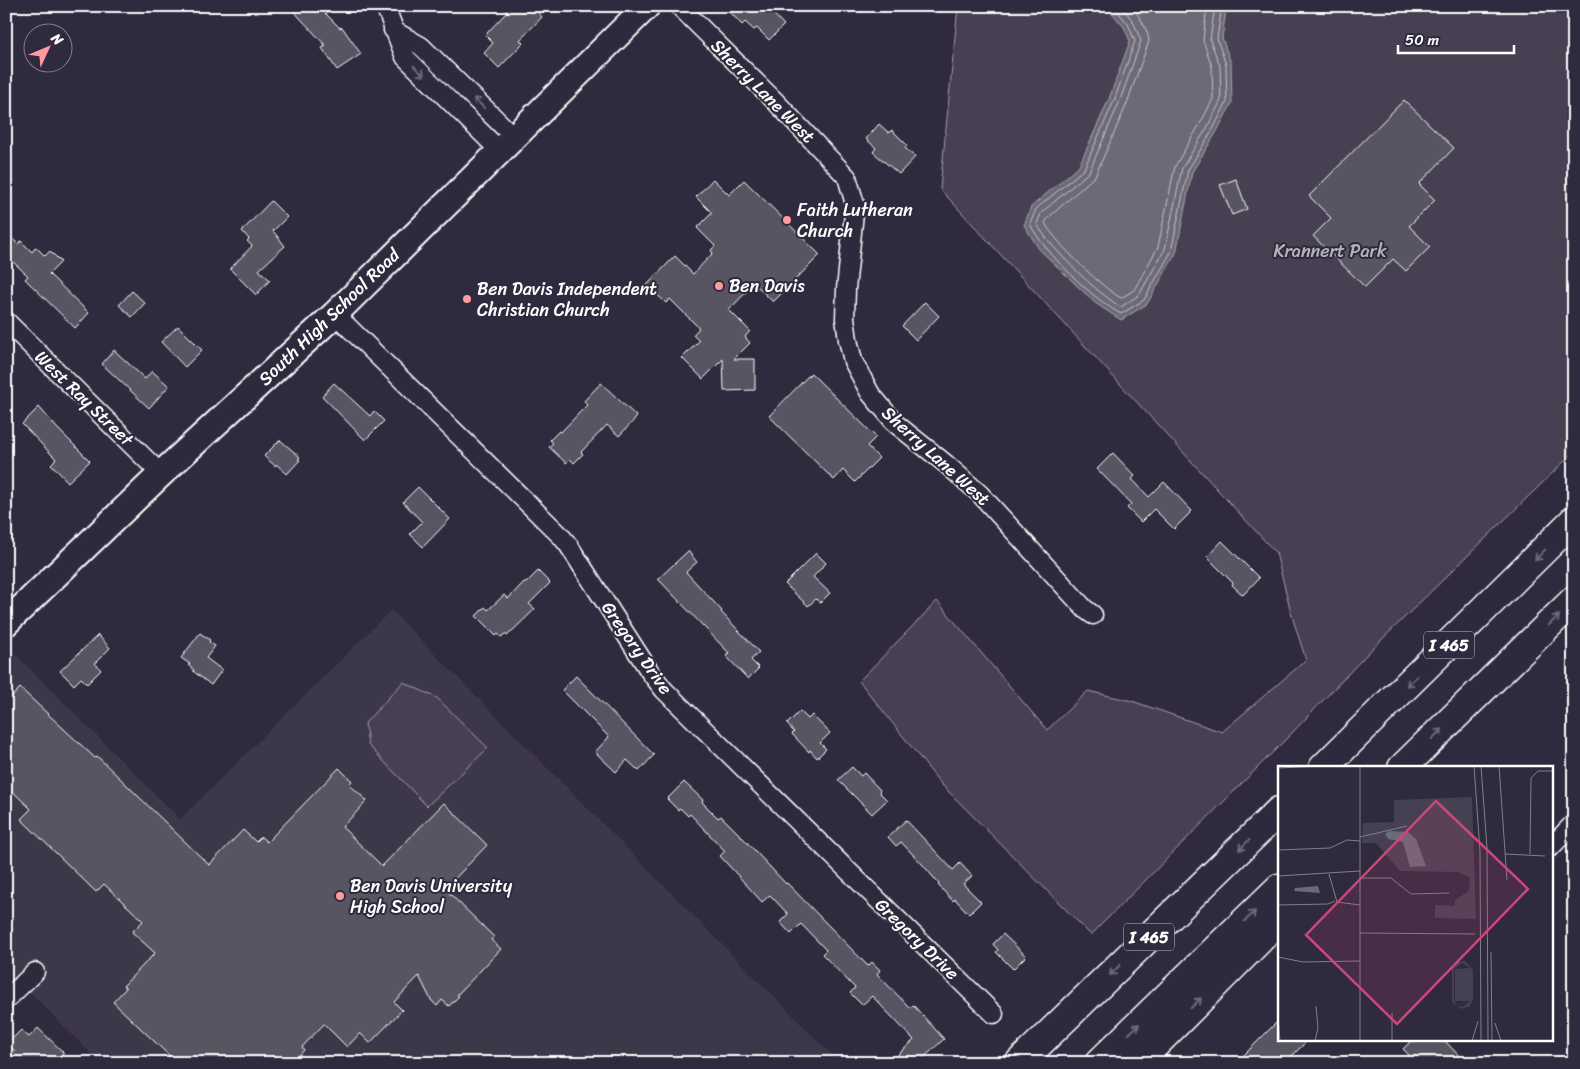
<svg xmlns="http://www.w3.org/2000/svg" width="1580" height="1069" viewBox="0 0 1580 1069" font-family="Sriracha,sans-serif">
<rect width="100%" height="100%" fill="#2f2a3d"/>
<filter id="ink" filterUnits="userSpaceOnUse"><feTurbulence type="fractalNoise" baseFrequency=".02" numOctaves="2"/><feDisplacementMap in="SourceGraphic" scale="10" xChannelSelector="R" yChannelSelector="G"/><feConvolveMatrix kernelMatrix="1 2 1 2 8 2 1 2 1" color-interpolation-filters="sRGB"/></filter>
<g filter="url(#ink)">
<path fill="#3c3749" d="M391,610L840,1063H100L11,973L6,977V645L180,819Z"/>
<path fill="#464152" stroke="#a2a0a8" d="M958,6H1574V452L1368,653L1290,735L1091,935L941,784L859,681L937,601L1047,730L1088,691L1132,701L1222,732L1306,660L1292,616L1276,553L940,189Z
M403,682L437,698L488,748L427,806L368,745L365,723Z"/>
<path fill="#6d6a77" stroke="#a7a6ad" d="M1106,6H1223L1226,10L1222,38L1231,63L1232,103L1216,133L1192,172L1176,253L1147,304L1121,320L1095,303L1039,249L1024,225L1031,207L1079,166L1109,99L1130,41L1124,27Z"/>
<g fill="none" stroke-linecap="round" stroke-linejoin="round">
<path stroke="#c5c3c9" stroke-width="1" d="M1113,6L1128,24L1135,41L1114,101L1084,169L1036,209L1030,224C1044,252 1094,300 1121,314L1144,300L1171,252L1188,170L1212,131L1227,102L1226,65L1217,39L1221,12L1219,6
M1121,6L1133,21L1141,41L1119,103L1089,172L1041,213L1037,224C1049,247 1098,294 1121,307L1139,295L1165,249L1182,168L1207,128L1221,100L1220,66L1210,40L1214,13L1213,6
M1131,6C1139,16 1147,27 1149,41L1126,106L1095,176L1048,218L1045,223C1055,242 1102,288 1121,298L1134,290L1158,247L1175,166L1200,124L1213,99L1212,67L1203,40L1206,14V6"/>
</g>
<path fill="#595564" stroke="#fff" d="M289,6H318L340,28L342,27L361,54L337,70L322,48L326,46Z
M501,6H533L542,17L520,40L523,43L499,68L484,53L493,43L485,35L507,12Z
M736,6H766L784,25L769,40L757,28L754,30L745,22L742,25L730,12Z
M1404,100L1454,148L1419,184L1435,200L1409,226L1430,247L1406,271L1393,259L1365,287L1313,236L1331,218L1309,196Z
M879,124L889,133L892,130L907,145L905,148L915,157L899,174L873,152L876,148L866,139Z
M713,179L729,195L744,180L820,255L773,302L758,287L754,290L751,287L729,310L750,331L745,337L750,343L734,359H755V390L724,391L723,359L703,379L682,358L699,341L693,335L699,328L670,299L666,303L647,285L675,256L693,274L713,253L711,250L715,246L697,228L712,213L696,197Z
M1236,179L1247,209L1232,215L1220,185Z
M271,201L287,217L273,231L285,246L259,270L270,280L256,295L230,269L252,246L247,241L249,239L242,231Z
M6,233L18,244L21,241L32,252L36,247L45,256L50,251L61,262L49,274L89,313L75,328L25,279L28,276L6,255Z
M132,291L145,303L132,317L119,305Z
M925,302L939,316L916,340L902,326Z
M178,326L202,350L185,367L161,342Z
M114,350L145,379L152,371L169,386L149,408L102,364Z
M811,373L876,437L867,446L879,458L855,482L843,470L834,480L769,416Z
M334,383L370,416L374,411L384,421L365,440L322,396Z
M601,383L637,417L619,436L607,425L581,452L583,454L574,463L570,459L566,463L549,447L553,443L550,440L559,431L561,432L587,405L584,401Z
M39,407L57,428L90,461L68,482L51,464L56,459L22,424Z
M280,440L300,457L298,459L300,460L287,474L276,464L275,466L264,456Z
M1113,453L1135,476L1132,479L1149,497L1164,482L1192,511L1174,529L1154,509L1141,522L1127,508L1131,504L1097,469Z
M418,487L450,519L423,547L410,534L422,522L403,502Z
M1222,541L1259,578L1243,595L1232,585L1233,583L1207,557Z
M688,551L697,562L686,572L722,611L721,612L759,652L751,660L759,668L748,679L726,656L729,653L658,579Z
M816,553L826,563L813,577L830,593L820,603L816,599L808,606L785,584Z
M538,571L550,583L529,604L535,609L507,636L505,634L501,637L498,634L496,636L476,616L485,607L488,610L504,595L508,599L524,582L526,583Z
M200,633L210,640L209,642L215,646L206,658L222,670L211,685L193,671L194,670L188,665L190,664L181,658Z
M98,635L110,648L95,663L101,670L87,684L81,678L74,685L60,671Z
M576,676L654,755L639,771L627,760L616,772L595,752L609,737L562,690Z
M20,688L95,758L98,757L209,865L243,830L256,842L261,837L267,842L339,768L352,781L349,784L367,801L342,827L382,866L444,803L487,845L445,889L494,937L491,940L501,949L457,995L459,996L449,1006L442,1000L437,1006L431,1000L419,976L394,1002L402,1010L370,1043L360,1033L347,1047L324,1024L302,1047L304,1050L292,1063H177L113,1002L126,988L123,986L155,953L132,932L143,921L104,884L96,892L21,819L31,809L6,785V703Z
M800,711L808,719L812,715L830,733L820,743L826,749L817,758L810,750L809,752L792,734L794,732L787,724Z
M852,767L861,776L864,773L880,790L879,792L887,800L872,814L838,780Z
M684,782L703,800L702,802L718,818L721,816L742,837L786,884L787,883L868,966L872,962L880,970L877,974L910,1008L913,1005L944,1039L918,1063H889L914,1040L872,996L862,1005L850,993L855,988L822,954L826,950L801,924L791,934L780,922L788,914L770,895L762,902L720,856L725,851L690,814L688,816L680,808L678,810L667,799Z
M906,820L953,870L960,863L972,876L963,884L981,902L969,914L955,899L953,901L938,885L939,884L923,865L901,842L896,846L888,837Z
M1003,934L1026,956L1013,969L996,952L998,950L993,944Z
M1279,1020V1040H1308L1285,1063H1236Z
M38,1028L64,1053L54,1063H6V1060L15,1051L7,1044L21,1030L29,1037Z
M1412,1040H1444L1466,1063H1417L1403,1049Z"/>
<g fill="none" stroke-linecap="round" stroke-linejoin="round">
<g stroke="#fff" stroke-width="21">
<path id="street" d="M385,6L405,57L500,151
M679,6L775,101L847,177L855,204L846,289L845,318L848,340L853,361L870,393L896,424L946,464L980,494L1085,609L1093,615
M393,30L421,46L514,137
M335,314L561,536L569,546L650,672L664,690L994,1014
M6,321L161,474
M1551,847L1574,823
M6,1000L35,972"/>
</g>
<g stroke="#fff" stroke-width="29">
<path id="secondary" d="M6,623L161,474L335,314L647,6"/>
</g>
<g stroke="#fff" stroke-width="31">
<path id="highway" d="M1323,768L1574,520
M1402,768L1574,600
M1019,1063L1279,811
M1099,1063L1279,888
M1137,1063L1279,920"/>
</g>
<use href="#street" stroke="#2f2a3d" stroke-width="18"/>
<use href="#secondary" stroke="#2f2a3d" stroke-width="25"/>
<use href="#highway" stroke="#2f2a3d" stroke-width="28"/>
</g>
<defs><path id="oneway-shaft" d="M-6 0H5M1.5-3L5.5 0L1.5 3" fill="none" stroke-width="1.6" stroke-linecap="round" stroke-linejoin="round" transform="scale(1.25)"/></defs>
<g stroke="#6d6a77">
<use href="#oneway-shaft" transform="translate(419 71) rotate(44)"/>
<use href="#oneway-shaft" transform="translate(479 103) rotate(-136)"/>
<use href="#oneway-shaft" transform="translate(1540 555) rotate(134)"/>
<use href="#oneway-shaft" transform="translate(1554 620) rotate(-44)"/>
<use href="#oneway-shaft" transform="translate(1412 681) rotate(136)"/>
<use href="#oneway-shaft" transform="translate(1437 734) rotate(-44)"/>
<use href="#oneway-shaft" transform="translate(1244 845) rotate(136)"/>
<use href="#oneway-shaft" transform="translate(1250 916) rotate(-44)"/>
<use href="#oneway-shaft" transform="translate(1115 970) rotate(136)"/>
<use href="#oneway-shaft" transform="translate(1196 1003) rotate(-45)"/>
<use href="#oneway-shaft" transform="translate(1134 1029) rotate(-44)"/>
</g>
</g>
<g fill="#ff9aa2" stroke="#2f2a3d" stroke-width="2">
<circle cx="787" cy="220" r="5"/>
<circle cx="719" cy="286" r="5"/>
<circle cx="467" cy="299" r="5"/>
<circle cx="340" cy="896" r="5"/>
</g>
<g text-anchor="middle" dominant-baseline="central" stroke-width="4" stroke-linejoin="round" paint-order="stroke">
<g fill="#2f2a3d" stroke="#c1bfc5" stroke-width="1">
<rect x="1424" y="631.5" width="50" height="27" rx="4"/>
<rect x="1124" y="923.5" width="50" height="27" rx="4"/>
</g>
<g font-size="16" font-weight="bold" fill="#fff">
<text x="1449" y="645">I 465</text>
<text x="1149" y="937">I 465</text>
</g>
<g font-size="18" fill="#fff" stroke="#2f2a3d">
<text transform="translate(763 91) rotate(45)">Sherry Lane West</text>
<text transform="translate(329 317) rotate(-44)">South High School Road</text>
<text transform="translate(84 398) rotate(44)">West Ray Street</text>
<text transform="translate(936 456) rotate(42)">Sherry Lane West</text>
<text transform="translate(637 648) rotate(55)">Gregory Drive</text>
<text transform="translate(917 939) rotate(44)">Gregory Drive</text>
</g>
<g font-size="18" fill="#fff" stroke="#2f2a3d" text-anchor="start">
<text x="797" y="210">Faith Lutheran<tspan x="797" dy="21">Church</tspan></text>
<text x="729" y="286">Ben Davis</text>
<text x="477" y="289">Ben Davis Independent<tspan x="477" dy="21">Christian Church</tspan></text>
<text x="350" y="886">Ben Davis University<tspan x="350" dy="21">High School</tspan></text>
</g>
<g font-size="18" fill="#b5b3ba" stroke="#2f2a3d">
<text x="1330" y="251">Krannert Park</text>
</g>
</g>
<g transform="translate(1278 766)">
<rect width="275" height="275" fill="#2f2a3d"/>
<path d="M194,31L198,153L157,152V139L177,140V134L191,125L192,112L180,106L122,105L98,77H84L85,57L116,56V34ZM187,195L195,204V233L192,240L183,243L174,236V203L179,196ZM184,197L192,202L177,203V235H192L185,241L179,240L176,234V203Z" fill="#464152" fill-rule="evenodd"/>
<path d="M111,65L130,66L138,73L148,100L132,101L125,76L110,73L107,68ZM40,120L42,127L16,125L17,122Z" fill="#6d6a77"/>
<path fill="none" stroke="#827f8b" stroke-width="1" d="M196,0L202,85L203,275M203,0L209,82L210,275M221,0L229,114M0,2L45,0M82,71L129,60M0,84L52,82L69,74L82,75M227,88L267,90M252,88L253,12L260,5H275M51,108L59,136L82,139M0,110L82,105M82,112H113L133,128L171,127M0,139L50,138L57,135M82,167L197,168M213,186L214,275M0,191L25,196L82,195M0,250L2,275M217,257L223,275M37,275L40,262L38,240M82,275V0M114,275V247M194,275L200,255"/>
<path fill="#ce467c" fill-opacity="0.15" stroke="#ce467c" stroke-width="2.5" d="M158,35L250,123L119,258L28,169Z"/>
<rect width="275" height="275" fill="none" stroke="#fff" stroke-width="2.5"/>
</g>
<rect width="1580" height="1069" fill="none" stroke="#2f2a3d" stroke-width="25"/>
<rect x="12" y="12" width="1555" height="1044" fill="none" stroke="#fff" stroke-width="2" filter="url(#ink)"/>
<g transform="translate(48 48) rotate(46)"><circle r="24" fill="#2f2a3d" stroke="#827f8b"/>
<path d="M0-4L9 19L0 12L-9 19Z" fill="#ff9aa2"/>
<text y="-8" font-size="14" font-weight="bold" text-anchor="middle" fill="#ffffff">N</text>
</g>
<path d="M1398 45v8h116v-8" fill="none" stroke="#ffffff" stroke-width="2.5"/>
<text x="1405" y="45" font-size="15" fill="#ffffff" stroke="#2f2a3d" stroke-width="4" paint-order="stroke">50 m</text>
</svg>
